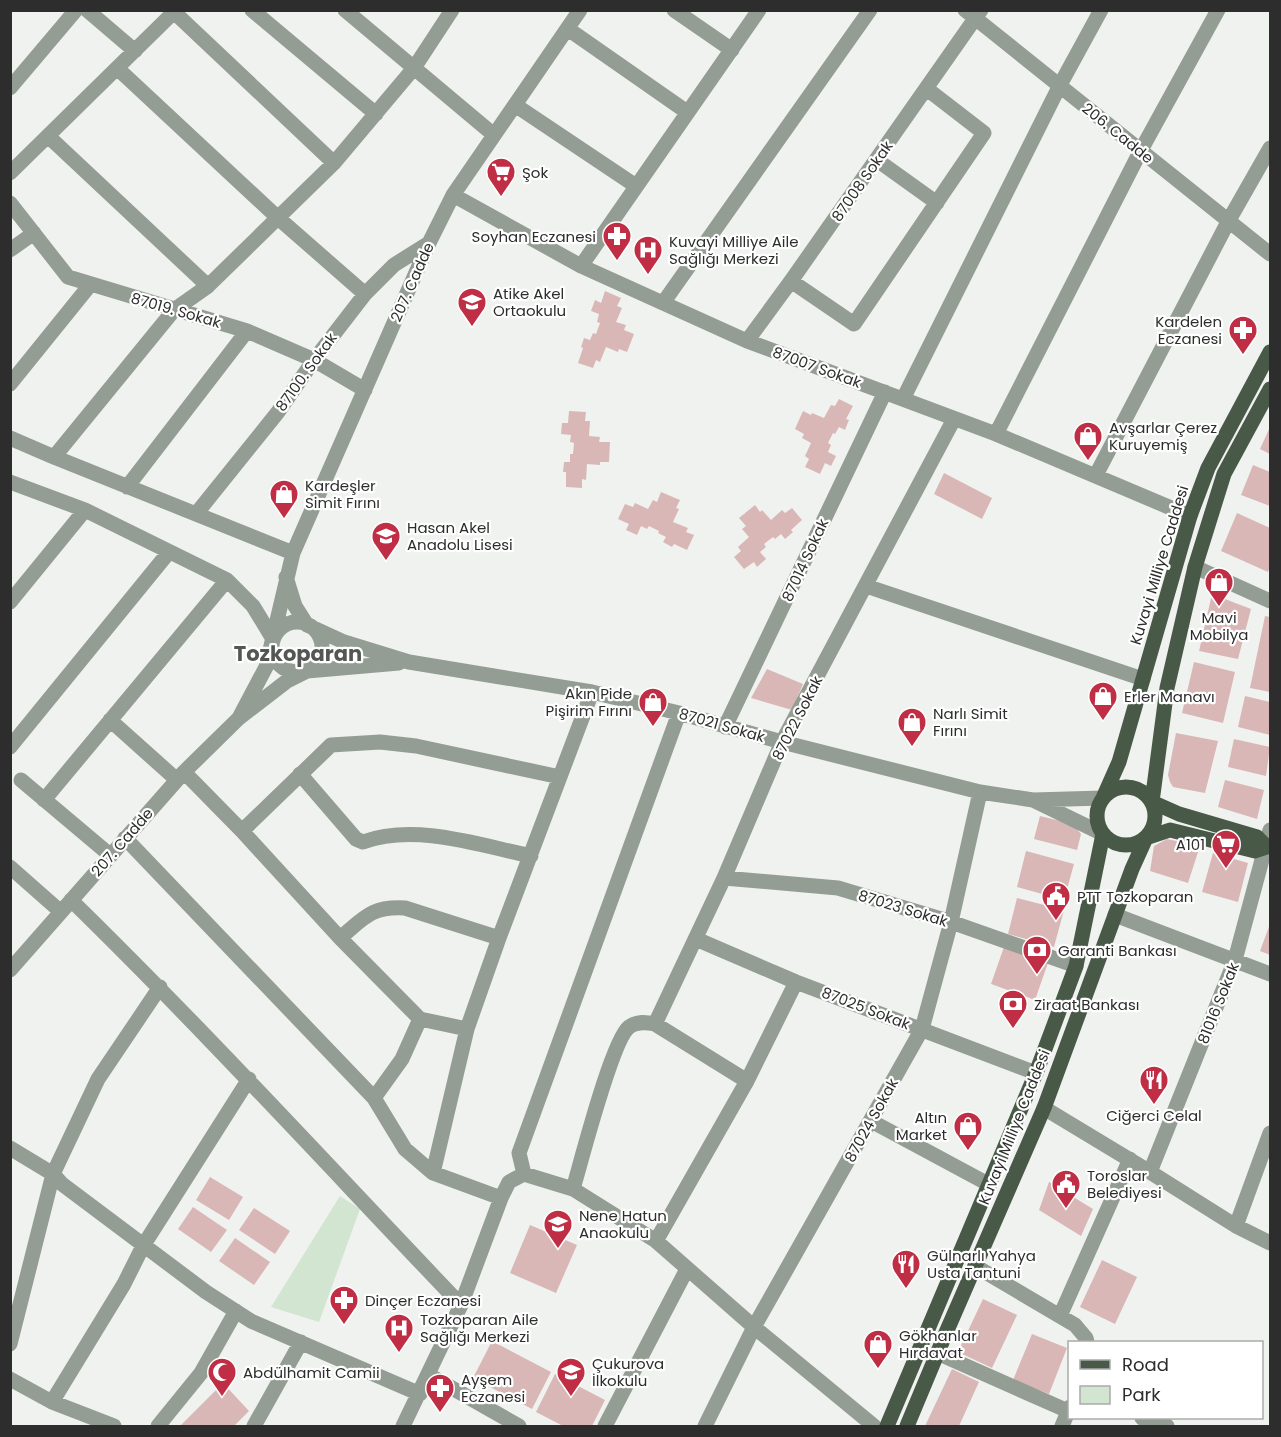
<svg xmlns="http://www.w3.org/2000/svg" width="1281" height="1437" viewBox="0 0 1281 1437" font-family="Poppins,sans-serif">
<rect width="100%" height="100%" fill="#f0f2ef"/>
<path fill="#d2e5d0" d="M340,1196L360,1209L319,1322L271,1307Z"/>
<path fill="#dab7b7" d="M605,291L621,298L617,306L622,308L616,322L626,325L624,330L634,334L627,352L619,349L618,352L606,347L600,362L596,360L593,368L578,363L583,348L581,347L584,338L590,340L593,333L596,334L600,323L597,322L599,314L591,311L595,300L601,303Z
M839,399L853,406L846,419L849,420L845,430L839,427L835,434L833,433L828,443L831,445L828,452L836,456L831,466L825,463L820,474L805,467L809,459L805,456L811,443L802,438L804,434L795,429L803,411L811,415L812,413L824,418L831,405L835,406Z
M569,411L586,412L585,421H590L589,436L600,437L599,442H610L609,462H600V465L587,464L586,480L582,479V488L566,487V472H563L564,462H570V454H573L574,443L570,442L571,435L561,434L562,423H568Z
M1270,427V454L1260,449Z
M1253,465L1270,472V506L1241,495Z
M944,473L992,498L982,519L934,494Z
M661,492L680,500L676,508L679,509L673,522L688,528L686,532L694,535L687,550L674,544L672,547L663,542L666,537L658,533L659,531L649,526L647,529L641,526L637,535L626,530L629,524L618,519L625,504L633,507L635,503L648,509L653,500L657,502Z
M755,505L760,512L762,510L771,520L782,510L785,513L792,508L802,520L791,530L793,532L785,539L781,534L775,539L773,537L764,544L766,547L760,552L766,559L757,567L754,562L744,569L734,557L741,551L738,547L749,537L742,529L746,526L739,518Z
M1237,513L1270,528V566L1268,572L1221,551Z
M1212,594L1251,609L1238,659L1199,651Z
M1265,616L1270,617V692L1250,688Z
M1194,662L1235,672L1223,723L1182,713Z
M767,669L803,684L792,710L751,698Z
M1245,696L1270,702V735L1238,727Z
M1176,733L1218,741L1205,793L1173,787L1170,782L1168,775Z
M1234,739L1270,747L1266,776L1228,767Z
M1225,780L1264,790L1257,819L1218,807Z
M1040,816L1073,824L1081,834L1077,850L1034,839Z
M1167,839L1200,846L1188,883L1150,871L1154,846Z
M1026,851L1074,864L1064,900L1017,887Z
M1213,853L1248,863L1238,902L1202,892Z
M1017,898L1064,910L1054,947L1008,934Z
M1270,924V955L1260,951Z
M1005,944L1049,960L1035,1000L991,984Z
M210,1177L243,1197L229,1220L196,1200Z
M1049,1182L1093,1209L1081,1236L1039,1210Z
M193,1207L227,1230L211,1252L178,1229Z
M254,1208L290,1231L275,1254L239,1230Z
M530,1225L577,1245L556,1293L510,1273Z
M235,1238L270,1262L254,1285L219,1261Z
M1102,1260L1137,1277L1115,1324L1080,1307Z
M983,1299L1017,1315L992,1368L958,1352Z
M1032,1334L1067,1348L1049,1394L1013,1380Z
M492,1341L551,1372L532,1409L473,1378Z
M952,1369L979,1382L959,1426H925Z
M555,1374L605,1400L592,1426H563L536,1412Z
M223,1383L249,1411L234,1426H180Z"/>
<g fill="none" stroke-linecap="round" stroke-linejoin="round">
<path stroke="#949d93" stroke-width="15" d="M87,10L135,51
M252,10L376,114
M345,10L494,135
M674,10L732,50
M965,10L1270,254
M174,12L334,163
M568,29L687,112
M117,68L277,217L365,294
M10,88L76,10
M515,105L636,186
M48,136L208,286
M877,160L937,203
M10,173L176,10
M453,195L581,266L747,341L996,434L1190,516
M10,203L68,277L247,331L314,360L365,390
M10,250L34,233
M581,266L759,10
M791,281L854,324L984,133L927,89
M663,303L870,10
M747,341L791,281L981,10
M10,384L90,285
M903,399L1060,85L1101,10
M996,434L1140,152L1218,10
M10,438L54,457L293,553
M54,457L174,310L208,286L334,163L414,68L452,10
M1096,475L1229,220L1270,148
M10,482L85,510L227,580L253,606L273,639
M127,487L247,331
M196,514L278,412L314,360L365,294L394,265L429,243
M1195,567L1270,601
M286,577L295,606L307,625L344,642L409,662L592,692L679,713L782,742L980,792L1033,800L1103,798
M866,586L1143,679
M10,602L85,510
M272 647a25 25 0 1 1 50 0a25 25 0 1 1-50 0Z
M239,718L266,667L293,553L429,243L453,195L580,10
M110,720L177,780
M725,727L885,392
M10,747L169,552
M184,772L242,831L340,938L420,1019L467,1029
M300,774L356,839L363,842C415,823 479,845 531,856
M21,780L110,855
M44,800L227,580
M1035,801L1103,834
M242,831L331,745L380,742L416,746L560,777
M125,838L374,1098L405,1149L433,1173L501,1198
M10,867L61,912
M724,878L838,888L951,922L1076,966
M71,900C205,1031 332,1170 461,1305
M1115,915L1270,974
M340,938C364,918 371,906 405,908L499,938
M696,939L796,982L1036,1073
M10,970L184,772L239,718L287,681L307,671L399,663
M655,1024L724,878L782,742L954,419
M374,1098L402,1059L420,1019
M1044,1108L1150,1172L1236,1226L1270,1243
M871,1121L990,1185
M10,1148L53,1174L62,1184L206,1292L251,1321L420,1394
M1150,1172L1235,960L1270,830
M433,1173L467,1029L499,938L592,692
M524,1174L519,1153L679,713
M573,1189C581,1162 612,1040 629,1027C637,1021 646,1022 655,1024L747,1081
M1236,1226L1270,1133
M656,1241L747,1081L796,982
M975,1266L1075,1325L1086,1338L1087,1342
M1060,1316L1130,1159
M10,1344L53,1174L98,1079L160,987
M937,1353L1068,1411
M429,1375L519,1426
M10,1379L52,1402L114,1426
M52,1402L124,1284L143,1246L249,1079
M1142,1418L1167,1426
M158,1426L201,1373L236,1311
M254,1426L301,1342
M403,1426L461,1305L501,1198L509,1182L524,1174L573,1189L656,1241L754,1327L874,1426
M605,1426L687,1269
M705,1426L754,1327L922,1029L951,922L980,792
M1062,1426L1070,1407"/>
<path stroke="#495948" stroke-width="15" d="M1097 816a29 29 0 1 1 58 0a29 29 0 1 1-58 0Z
M1103,798L1119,762L1190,516L1208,468L1270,352
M887,1426L1036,1073L1076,966L1103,834
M907,1426L945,1335L1044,1108L1132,869L1146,838L1170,830L1255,851L1267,847L1257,837L1179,814L1152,802L1167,688L1195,567L1224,474L1270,389"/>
</g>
<defs>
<g id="supermarket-pin" transform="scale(1.5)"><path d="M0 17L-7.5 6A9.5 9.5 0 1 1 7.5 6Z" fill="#bf2e44" stroke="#fefffe"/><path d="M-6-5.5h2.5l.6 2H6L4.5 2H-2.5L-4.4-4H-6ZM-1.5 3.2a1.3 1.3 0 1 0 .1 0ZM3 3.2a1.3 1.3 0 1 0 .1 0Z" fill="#fff"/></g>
<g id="pharmacy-pin" transform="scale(1.5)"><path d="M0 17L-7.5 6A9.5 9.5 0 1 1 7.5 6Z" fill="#bf2e44" stroke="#fefffe"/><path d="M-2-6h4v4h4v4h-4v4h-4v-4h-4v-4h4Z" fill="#fff"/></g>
<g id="hospital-pin" transform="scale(1.5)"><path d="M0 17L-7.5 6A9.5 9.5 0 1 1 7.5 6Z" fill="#bf2e44" stroke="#fefffe"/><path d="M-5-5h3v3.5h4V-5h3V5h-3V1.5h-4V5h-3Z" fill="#fff"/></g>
<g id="school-pin" transform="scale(1.5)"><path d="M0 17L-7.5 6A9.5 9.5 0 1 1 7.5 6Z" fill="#bf2e44" stroke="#fefffe"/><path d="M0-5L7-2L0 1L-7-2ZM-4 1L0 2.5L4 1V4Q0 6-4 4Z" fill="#fff"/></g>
<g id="shop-pin" transform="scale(1.5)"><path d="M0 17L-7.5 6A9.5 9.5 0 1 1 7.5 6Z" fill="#bf2e44" stroke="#fefffe"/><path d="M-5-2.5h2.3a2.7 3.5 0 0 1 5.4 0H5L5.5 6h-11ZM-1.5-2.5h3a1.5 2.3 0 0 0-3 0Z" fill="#fff"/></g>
<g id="civic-pin" transform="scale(1.5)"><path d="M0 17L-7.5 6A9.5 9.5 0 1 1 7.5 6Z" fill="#bf2e44" stroke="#fefffe"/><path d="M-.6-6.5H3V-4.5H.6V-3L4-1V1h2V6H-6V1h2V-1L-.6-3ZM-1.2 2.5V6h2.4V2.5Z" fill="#fff"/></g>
<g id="bank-pin" transform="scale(1.5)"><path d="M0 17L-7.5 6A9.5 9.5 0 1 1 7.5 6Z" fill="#bf2e44" stroke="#fefffe"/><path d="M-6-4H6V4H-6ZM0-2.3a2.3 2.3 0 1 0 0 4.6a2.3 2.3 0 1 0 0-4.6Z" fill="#fff"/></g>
<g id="restaurant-pin" transform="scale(1.5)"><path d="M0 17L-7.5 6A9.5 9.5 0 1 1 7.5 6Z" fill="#bf2e44" stroke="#fefffe"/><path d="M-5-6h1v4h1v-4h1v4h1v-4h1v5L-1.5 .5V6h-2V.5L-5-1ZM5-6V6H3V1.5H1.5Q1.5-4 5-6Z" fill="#fff"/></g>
<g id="mosque-pin" transform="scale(1.5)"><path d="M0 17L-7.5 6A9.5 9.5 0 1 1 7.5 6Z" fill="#bf2e44" stroke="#fefffe"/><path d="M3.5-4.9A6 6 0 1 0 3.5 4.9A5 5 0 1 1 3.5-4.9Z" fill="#fff"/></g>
</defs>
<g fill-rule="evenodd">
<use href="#supermarket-pin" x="501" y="172"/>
<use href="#pharmacy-pin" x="617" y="236"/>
<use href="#hospital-pin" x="648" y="250"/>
<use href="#school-pin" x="472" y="302"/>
<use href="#pharmacy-pin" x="1243" y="330"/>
<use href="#shop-pin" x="1088" y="436"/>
<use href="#shop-pin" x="284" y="494"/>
<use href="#school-pin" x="386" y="536"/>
<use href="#shop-pin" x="1219" y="582"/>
<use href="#shop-pin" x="1103" y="696"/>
<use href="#shop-pin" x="653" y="702"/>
<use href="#shop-pin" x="912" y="722"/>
<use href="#supermarket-pin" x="1226" y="844"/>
<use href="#civic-pin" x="1056" y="896"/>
<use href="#bank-pin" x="1037" y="950"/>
<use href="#bank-pin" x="1013" y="1004"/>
<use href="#restaurant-pin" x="1154" y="1080"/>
<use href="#shop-pin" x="968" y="1126"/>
<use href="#civic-pin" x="1066" y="1184"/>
<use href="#school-pin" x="558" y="1224"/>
<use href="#restaurant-pin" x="906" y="1264"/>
<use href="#pharmacy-pin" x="344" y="1300"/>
<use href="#hospital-pin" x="399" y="1328"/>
<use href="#shop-pin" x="878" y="1344"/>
<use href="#mosque-pin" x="222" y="1372"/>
<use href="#school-pin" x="571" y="1372"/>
<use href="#pharmacy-pin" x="440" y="1388"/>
</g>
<g text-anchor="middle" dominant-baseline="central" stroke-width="4.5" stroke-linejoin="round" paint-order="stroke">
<g font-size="15" fill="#2c2d2c" stroke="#fefffe">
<text transform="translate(1118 133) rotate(39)">206. Cadde</text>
<text transform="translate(862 181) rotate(-55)">87008 Sokak</text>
<text transform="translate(412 282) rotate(-66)">207. Cadde</text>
<text transform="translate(176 310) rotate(16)">87019. Sokak</text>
<text transform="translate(817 367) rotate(20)">87007 Sokak</text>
<text transform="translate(306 372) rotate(-54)">87100. Sokak</text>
<text transform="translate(805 560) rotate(-65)">87014 Sokak</text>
<text transform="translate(1159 565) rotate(-73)">Kuvayi Milliye Caddesi</text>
<text transform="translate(797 718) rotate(-63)">87022 Sokak</text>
<text transform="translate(722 725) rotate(16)">87021 Sokak</text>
<text transform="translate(122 842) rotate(-49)">207. Cadde</text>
<text transform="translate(903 908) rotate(17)">87023 Sokak</text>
<text transform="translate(1218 1003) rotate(-68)">81016 Sokak</text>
<text transform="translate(866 1008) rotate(21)">87025 Sokak</text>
<text transform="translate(871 1120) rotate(-61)">87024 Sokak</text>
<text transform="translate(1014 1127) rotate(-68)">Kuvayi Milliye Caddesi</text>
</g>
<g font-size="15" fill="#2c2d2c" stroke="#fefffe" text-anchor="start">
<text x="522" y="172">Şok</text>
<text x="596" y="236" text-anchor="end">Soyhan Eczanesi</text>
<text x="669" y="241">Kuvayi Milliye Aile<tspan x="669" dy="17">Sağlığı Merkezi</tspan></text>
<text x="493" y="293">Atike Akel<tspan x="493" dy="17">Ortaokulu</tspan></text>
<text x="1222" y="321" text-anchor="end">Kardelen<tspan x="1222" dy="17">Eczanesi</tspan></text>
<text x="1109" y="427">Avşarlar Çerez<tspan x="1109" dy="17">Kuruyemiş</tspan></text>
<text x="305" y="485">Kardeşler<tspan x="305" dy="17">Simit Fırını</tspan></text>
<text x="407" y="527">Hasan Akel<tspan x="407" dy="17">Anadolu Lisesi</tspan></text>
<text x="1219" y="617" text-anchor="middle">Mavi<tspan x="1219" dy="17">Mobilya</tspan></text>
<text x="632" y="693" text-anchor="end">Akın Pide<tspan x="632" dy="17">Pişirim Fırını</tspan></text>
<text x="1124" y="696">Erler Manavı</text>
<text x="933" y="713">Narlı Simit<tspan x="933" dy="17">Fırını</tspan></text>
<text x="1205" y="844" text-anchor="end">A101</text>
<text x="1077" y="896">PTT Tozkoparan</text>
<text x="1058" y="950">Garanti Bankası</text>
<text x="1034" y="1004">Ziraat Bankası</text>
<text x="1154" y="1115" text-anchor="middle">Ciğerci Celal</text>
<text x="947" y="1117" text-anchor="end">Altın<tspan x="947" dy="17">Market</tspan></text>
<text x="1087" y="1175">Toroslar<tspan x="1087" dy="17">Belediyesi</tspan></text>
<text x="579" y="1215">Nene Hatun<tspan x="579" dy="17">Anaokulu</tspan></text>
<text x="927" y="1255">Gülnarlı Yahya<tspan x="927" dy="17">Usta Tantuni</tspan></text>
<text x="365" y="1300">Dinçer Eczanesi</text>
<text x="420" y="1319">Tozkoparan Aile<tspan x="420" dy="17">Sağlığı Merkezi</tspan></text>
<text x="899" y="1335">Gökhanlar<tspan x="899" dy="17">Hırdavat</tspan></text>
<text x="592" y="1363">Çukurova<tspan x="592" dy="17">İlkokulu</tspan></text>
<text x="243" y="1372">Abdülhamit Camii</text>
<text x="461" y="1379">Ayşem<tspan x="461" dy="17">Eczanesi</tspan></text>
</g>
<g font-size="21" font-weight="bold" fill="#545654" stroke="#fefffe">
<text x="298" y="653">Tozkoparan</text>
</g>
</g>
<rect width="1281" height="1437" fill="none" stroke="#2c2d2c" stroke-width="24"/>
<rect x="1068" y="1341" width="195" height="78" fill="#fefffe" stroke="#aaabaa" stroke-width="1.5"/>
<rect x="1080" y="1360" width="30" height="9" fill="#495948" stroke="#aaabaa" stroke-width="1.5"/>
<text x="1122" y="1371" font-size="18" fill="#2c2d2c">Road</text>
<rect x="1080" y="1386" width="30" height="18" fill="#d2e5d0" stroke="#aaabaa" stroke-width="1.5"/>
<text x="1122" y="1401" font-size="18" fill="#2c2d2c">Park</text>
</svg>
